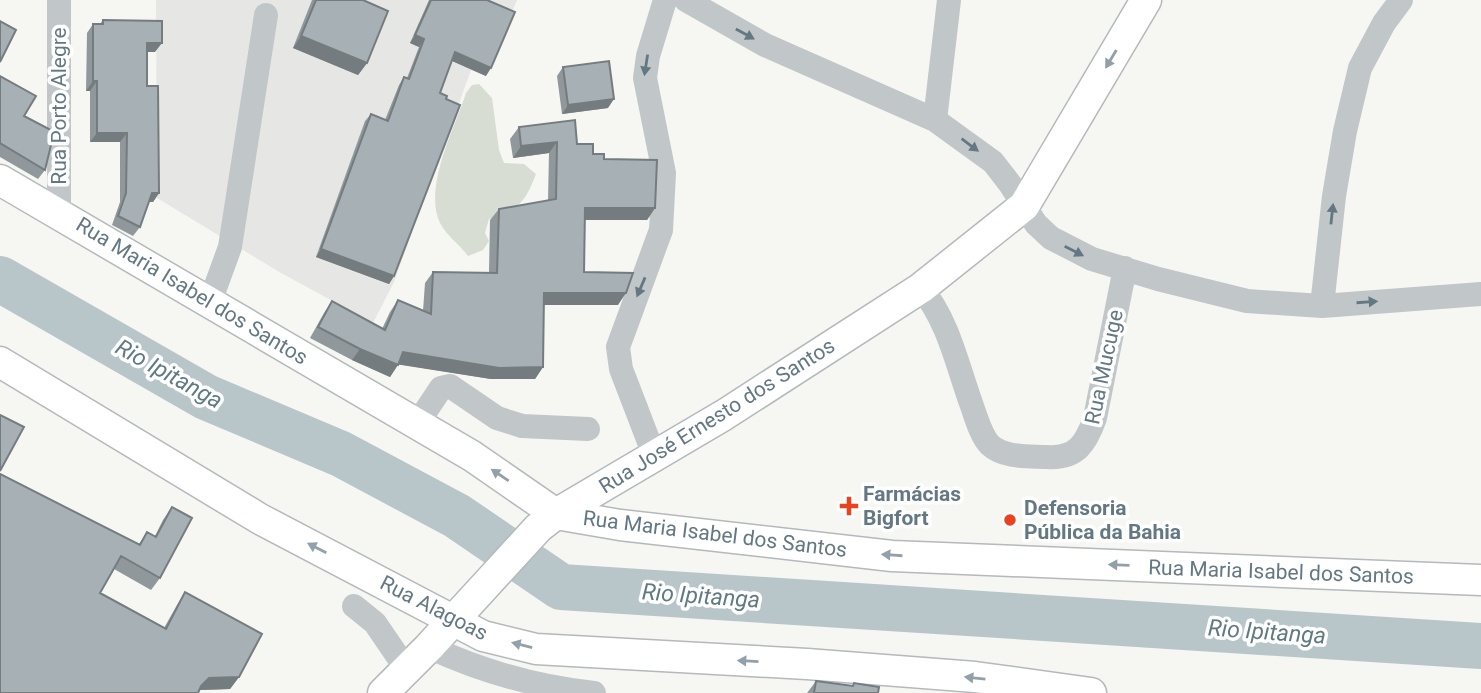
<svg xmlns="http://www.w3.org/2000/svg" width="1481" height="693" viewBox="0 0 1481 693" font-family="Roboto,sans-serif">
<rect width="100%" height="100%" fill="#f6f6f2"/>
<path fill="#e6e7e5" d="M156,0H517L486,76L471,70L394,282L373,323L281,273L157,198Z"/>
<path fill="#d7ddd3" d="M479,84L492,98L499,150L504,163L524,164L536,174C525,203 518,210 489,219L485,233L489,241L483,250L468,256C459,244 447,236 440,223C423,187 455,128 466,93L472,85Z"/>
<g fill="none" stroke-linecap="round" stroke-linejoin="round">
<path stroke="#b8c6c9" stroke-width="46" d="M0,279L206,397L341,454L457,516L561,587L1481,646"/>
<g stroke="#b4b9bc" stroke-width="33">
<path id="major" d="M0,180L472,456L556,514L620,525L892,556L1481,580
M0,362L260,519L483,636L536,649L807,664L975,677L1091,693
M383,693L429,647L538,528L556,514L724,415L921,288L1024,206L1146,0"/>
</g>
<path stroke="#c1c6c8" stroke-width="24" d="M59,0V213
M686,0L765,45L935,120L993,162L1010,184L1036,224L1051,238L1092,259L1158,279L1247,301L1322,306L1481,294
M935,120L949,0
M921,288C949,322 957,365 972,406C976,417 981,436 990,445C1004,458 1029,456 1047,457C1077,459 1086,443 1095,418L1125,268
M210,302L230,247L266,15
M1322,306L1334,196L1345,131L1360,68L1384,23L1401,0
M417,424L441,388L450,386L497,418L522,426L588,429
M654,455L621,369L618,347L661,230L664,173L645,78L648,56L665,0
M354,606L375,623L407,670
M429,647C481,671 537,687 594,693"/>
<use href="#major" stroke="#fff" stroke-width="30"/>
</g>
<path fill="#90989c" d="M312,0H363L367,63L358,75L293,48Z
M429,0H487L486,76L452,61L440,93L394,276L389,284L316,257L365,121L371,114L385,120L399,85L404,77L407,78L419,47L410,43Z
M103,20L155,52H147V86L159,193L153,202H148L140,227L133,236L112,225L120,202V142H90V91H86L87,33L93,24H100Z
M563,67L608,108L562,114L557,76Z
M0,76L24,116L45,170L38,179L0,157Z
M519,127L577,144L604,159L655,208L647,220H585L584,272L618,305H544L543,367L535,379H491L398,364L390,377L352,360L310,338L324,313L332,301L382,329L390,312L398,300L423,311L425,283L433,272H489L490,220L499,209L548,201L549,153L513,158L510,139Z
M0,474L139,544L147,532L155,536L163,520L172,507L160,578L151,590L114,569L100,593L164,628L177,605L185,592L239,677L230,689L200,690L198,693H0Z
M816,681L852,686L854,683L878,693H807Z"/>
<path fill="#757c7f" d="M415,35L424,39L419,47L410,43Z
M301,36L367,63L358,75L293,48Z
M147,43H162L155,52H141Z
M455,52L491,68L486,76L450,60Z
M93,81H97L90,91H86Z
M614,99L608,108L562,114L568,105Z
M97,133H127L120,142H90Z
M557,142L549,153L513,158L521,146Z
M152,193H159L153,202H145Z
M585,208H655L647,220H577Z
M321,249L394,276L389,284L316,257Z
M544,293H626L618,305H536Z
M360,349L398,365L390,377L352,360Z
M403,352L543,367L535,379H491L395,364Z
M239,677L230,689L200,690L198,693L201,686L209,678Z"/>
<path fill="#a7b1b5" stroke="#757c7f" stroke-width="2" d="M316,0H363L388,11L367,63L301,36Z
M431,0H487L515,12L491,68L455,52L440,93L447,96L446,99L460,105L394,276L321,249L371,114L388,121L404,77L409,79L424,39L415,35Z
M103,20L162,21V43H147V86H158L159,193H152L140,227L118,216L126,193L127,133H97V81H93V24H103Z
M0,21L16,30L0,62Z
M609,61L614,99L568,105L563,67Z
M0,76L36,96L24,116L51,130V145L45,170L0,143Z
M575,120L577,144H593V154H604V159L657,160L655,208H585L584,272L633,273L626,293H544L543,367L499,368L403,352L398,365L360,349L318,327L332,301L385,330L398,300L431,314L433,272L497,273L499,209L556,199L557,142L521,146L519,127Z
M0,415L24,427L0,471Z
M0,474L140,545L147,532L156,537L172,507L192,518L160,578L121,556L100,593L166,629L185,592L262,634L239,677L209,678L201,686L198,693H0Z
M816,681L853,686L854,683L879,687L878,693H814Z"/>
<defs><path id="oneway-solid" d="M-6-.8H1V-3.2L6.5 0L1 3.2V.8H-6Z" transform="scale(1.75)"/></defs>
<g fill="#647884">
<use href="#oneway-solid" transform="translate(745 34) rotate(29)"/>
<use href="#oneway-solid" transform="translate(646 65) rotate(99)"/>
<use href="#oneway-solid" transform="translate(970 145) rotate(37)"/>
<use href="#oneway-solid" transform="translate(1332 214) rotate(-84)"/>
<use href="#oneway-solid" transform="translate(1074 251) rotate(27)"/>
<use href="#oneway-solid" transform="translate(641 287) rotate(113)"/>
<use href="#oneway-solid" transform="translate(1367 302) rotate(-4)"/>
</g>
<g fill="#92a0a9">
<use href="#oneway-solid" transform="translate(1111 59) rotate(121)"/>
<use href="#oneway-solid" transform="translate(500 475) rotate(-146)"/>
<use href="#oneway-solid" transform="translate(317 548) rotate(-153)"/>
<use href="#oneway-solid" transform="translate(892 555) rotate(-176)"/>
<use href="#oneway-solid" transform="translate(1119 565) rotate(-178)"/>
<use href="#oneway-solid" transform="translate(522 645) rotate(-166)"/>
<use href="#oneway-solid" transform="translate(748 661) rotate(-177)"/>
<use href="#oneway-solid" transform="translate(975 678) rotate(-174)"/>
</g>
<g fill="#e8421f" stroke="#fff" stroke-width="2.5">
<path d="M845.5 495.5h7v7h7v7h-7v7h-7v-7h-7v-7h7z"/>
<circle cx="1010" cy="520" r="7"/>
</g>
<g text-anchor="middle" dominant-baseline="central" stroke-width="7" stroke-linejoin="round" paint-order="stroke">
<g font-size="21" fill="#647884" stroke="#fff">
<text transform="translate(59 106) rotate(-90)">Rua Porto Alegre</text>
<text transform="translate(192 291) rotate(31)">Rua Maria Isabel dos Santos</text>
<text transform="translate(1104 367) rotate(-78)">Rua Mucuge</text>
<text transform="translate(717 416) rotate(-32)">Rua José Ernesto dos Santos</text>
<text transform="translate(715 534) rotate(7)">Rua Maria Isabel dos Santos</text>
<text transform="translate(1281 572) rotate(2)">Rua Maria Isabel dos Santos</text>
<text transform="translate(434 608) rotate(27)">Rua Alagoas</text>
</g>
<g font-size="21" font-weight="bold" fill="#647884" stroke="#fff" text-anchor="start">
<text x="863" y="494">Farmácias<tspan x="863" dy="24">Bigfort</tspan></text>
<text x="1024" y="508">Defensoria<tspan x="1024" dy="24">Pública da Bahia</tspan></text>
</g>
<g font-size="23" font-style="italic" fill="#5f7a81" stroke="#fff">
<text transform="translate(169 374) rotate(29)">Rio Ipitanga</text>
<text transform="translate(701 596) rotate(4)">Rio Ipitanga</text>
<text transform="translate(1267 632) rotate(4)">Rio Ipitanga</text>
</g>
</g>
</svg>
